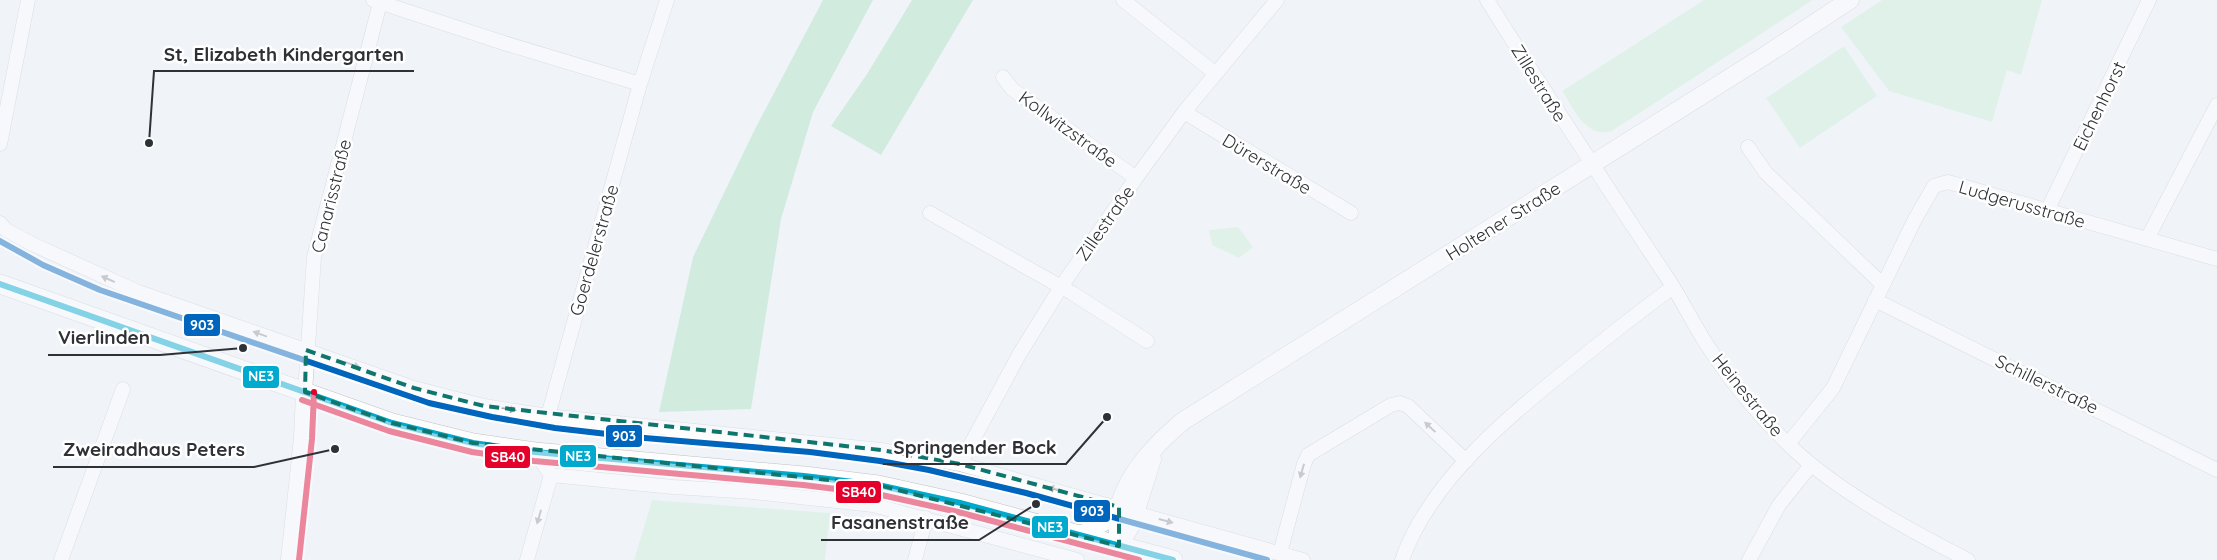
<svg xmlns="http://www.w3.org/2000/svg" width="2217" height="560" viewBox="0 0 2217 560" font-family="Quicksand,sans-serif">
<rect width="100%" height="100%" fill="#f0f4f9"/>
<path fill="#cceed7" d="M1704,0H1813L1612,131C1586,139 1574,109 1562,91Z
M1882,0H2042L2021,75L2007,70L1992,122L1889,91L1841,27Z
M1844,46L1877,96L1800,148L1766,98Z
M1238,227L1253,247L1239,258L1212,245L1209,230Z
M652,500L830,513L825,560H634Z"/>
<path fill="#abdfbd" d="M823,0H873L813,112L781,219L751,409L659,412L693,257L755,129Z
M912,0H973L881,155L831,126L867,74Z"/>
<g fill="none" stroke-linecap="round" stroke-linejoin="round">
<g stroke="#bfc2c6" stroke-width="15">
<path id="minor" d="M373,0L504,43L640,84L548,416
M1123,0L1216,74
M1487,0C1546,94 1607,187 1668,279C1684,303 1696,330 1713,354C1734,386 1760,417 1788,444C1835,490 1909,530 1968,560
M1003,77L1012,89L1136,178
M640,84L667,0
M1184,112L1351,213
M0,144L28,0
M1748,147L1766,173L1883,285
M2047,211L2149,0
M930,213L1072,293L1147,341
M0,223L6,230L32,244L136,291L414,388L484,406L548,416L881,450L960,464L1303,560
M2147,239L2217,105
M1875,300L2217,470
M305,392L314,257L380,3
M1788,444L1833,388L1914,221L1934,186L1948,182L2217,259
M535,452L551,475L673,487L753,492L873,505L1077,560
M960,464L1020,353L1061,287L1136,178L1184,112L1277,0
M1280,553L1304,464L1308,455L1391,405L1400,403L1408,406L1466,461
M61,560L123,389
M527,560L551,475
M915,560L926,518
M1402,560C1430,480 1509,416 1574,364C1606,338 1639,312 1673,287
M1749,560L1779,505L1811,465"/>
</g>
<g stroke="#bfc2c6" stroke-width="19">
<path id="tertiary" d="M1079,536L1102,523L1119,507
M1119,546C1118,533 1116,519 1119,507C1128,472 1157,443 1183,421L1766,55L1850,0
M1119,546L1132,523L1152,459
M290,560L303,438L305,392"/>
</g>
<g stroke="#bfc2c6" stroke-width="20">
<path id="secondary" d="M0,284L392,423L473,443L535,452L804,476L878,485L960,503L1173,560"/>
</g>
<use href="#minor" stroke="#fdfdfe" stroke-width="14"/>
<use href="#tertiary" stroke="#fdfdfe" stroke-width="18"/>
<use href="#secondary" stroke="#fdfdfe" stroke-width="19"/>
<g stroke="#fff" stroke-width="10">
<path id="bus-1" d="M0,284L392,423L473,443L535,452L804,476L878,485L960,503L1173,560"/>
</g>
<g stroke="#fff" stroke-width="10">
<path id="bus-2" d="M302,400L389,431L472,452L534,461L803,485L877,494L958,512L1139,560
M299,560L312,439L314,392"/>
</g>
<use href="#bus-1" stroke="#00a9ce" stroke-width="6"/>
<use href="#bus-2" stroke="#e4002b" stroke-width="6"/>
<g stroke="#fff" stroke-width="10">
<path id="tram-1" d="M0,241L43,265L100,290L429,403L492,417L555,428L633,437L810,452L880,461L929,470L1026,493L1267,560"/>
</g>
<use href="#tram-1" stroke="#0065bd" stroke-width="6"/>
</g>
<defs><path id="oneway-solid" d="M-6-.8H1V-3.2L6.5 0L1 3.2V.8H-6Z" transform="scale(1.25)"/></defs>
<g fill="#96979a">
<use href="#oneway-solid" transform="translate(108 279) rotate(-156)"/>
<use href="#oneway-solid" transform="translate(260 334) rotate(-160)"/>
<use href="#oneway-solid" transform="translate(353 365) rotate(20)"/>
<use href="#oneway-solid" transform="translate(509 409) rotate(9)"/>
<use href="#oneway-solid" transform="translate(1430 427) rotate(-137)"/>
<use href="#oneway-solid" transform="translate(1302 471) rotate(106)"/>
<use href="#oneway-solid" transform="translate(1055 489) rotate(-165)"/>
<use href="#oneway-solid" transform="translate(539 517) rotate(106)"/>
<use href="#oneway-solid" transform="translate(1166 521) rotate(15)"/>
</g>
<path d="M0 0H2217V560H0ZM306,350L414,388L484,406L881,450L960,464L1119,507V546L878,485L473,443L392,423L305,392Z" fill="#f0f4f9" fill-opacity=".55" fill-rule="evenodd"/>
<path fill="none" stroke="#0f766e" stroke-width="4" stroke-dasharray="10 6" stroke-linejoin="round" d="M306,350L414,388L484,406L881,450L960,464L1119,507V546L878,485L473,443L392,423L305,392Z"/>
<g text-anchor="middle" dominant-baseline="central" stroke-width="5" stroke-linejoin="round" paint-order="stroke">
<g font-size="18" fill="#2e3135" stroke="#fff">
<text transform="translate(1539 83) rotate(58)">Zillestraße</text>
<text transform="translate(2099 106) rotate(-64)">Eichenhorst</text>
<text transform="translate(1068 129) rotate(36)">Kollwitzstraße</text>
<text transform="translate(1267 164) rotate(31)">Dürerstraße</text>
<text transform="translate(331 196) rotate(-76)">Canarisstraße</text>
<text transform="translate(2022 204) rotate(16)">Ludgerusstraße</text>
<text transform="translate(1503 221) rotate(-32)">Holtener Straße</text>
<text transform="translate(1105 223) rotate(-55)">Zillestraße</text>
<text transform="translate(594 250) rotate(-74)">Goerdelerstraße</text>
<text transform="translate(2047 384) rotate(26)">Schillerstraße</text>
<text transform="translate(1748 395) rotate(51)">Heinestraße</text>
</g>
</g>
<path fill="none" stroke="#2e3135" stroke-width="2" d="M149 143L154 71H414M243 348L160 355H48M1107 417L1066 464H883M335 449L254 467H53M1036 504L979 540H821"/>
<g fill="#2e3135" stroke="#fff" stroke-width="2">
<circle cx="149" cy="143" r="5"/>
<circle cx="243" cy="348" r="5"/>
<circle cx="1107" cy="417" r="5"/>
<circle cx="335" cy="449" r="5"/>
<circle cx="1036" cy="504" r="5"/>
</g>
<g font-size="19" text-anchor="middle" font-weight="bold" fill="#2e3135" stroke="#fff" stroke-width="5" stroke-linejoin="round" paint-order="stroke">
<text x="284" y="61">St, Elizabeth Kindergarten</text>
<text x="104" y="344">Vierlinden</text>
<text x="975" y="454">Springender Bock</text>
<text x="154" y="456">Zweiradhaus Peters</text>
<text x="900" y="529">Fasanenstraße</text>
</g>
<g stroke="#fff" stroke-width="2">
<rect x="183" y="313" width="38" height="24" rx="5" fill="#0065bd"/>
<rect x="242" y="365" width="38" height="24" rx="5" fill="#00a9ce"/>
<rect x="605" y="424" width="38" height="24" rx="5" fill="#0065bd"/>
<rect x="559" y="444" width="38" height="24" rx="5" fill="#00a9ce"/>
<rect x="484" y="445" width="47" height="24" rx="5" fill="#e4002b"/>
<rect x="835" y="480" width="47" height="24" rx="5" fill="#e4002b"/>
<rect x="1073" y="499" width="38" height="24" rx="5" fill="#0065bd"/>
<rect x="1031" y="515" width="38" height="24" rx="5" fill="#00a9ce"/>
</g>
<g font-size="14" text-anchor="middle" font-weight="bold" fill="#fff">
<text x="202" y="330">903</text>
<text x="261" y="381">NE3</text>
<text x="624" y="441">903</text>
<text x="578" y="461">NE3</text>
<text x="508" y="462">SB40</text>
<text x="859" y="497">SB40</text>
<text x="1092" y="516">903</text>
<text x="1050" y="532">NE3</text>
</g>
</svg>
